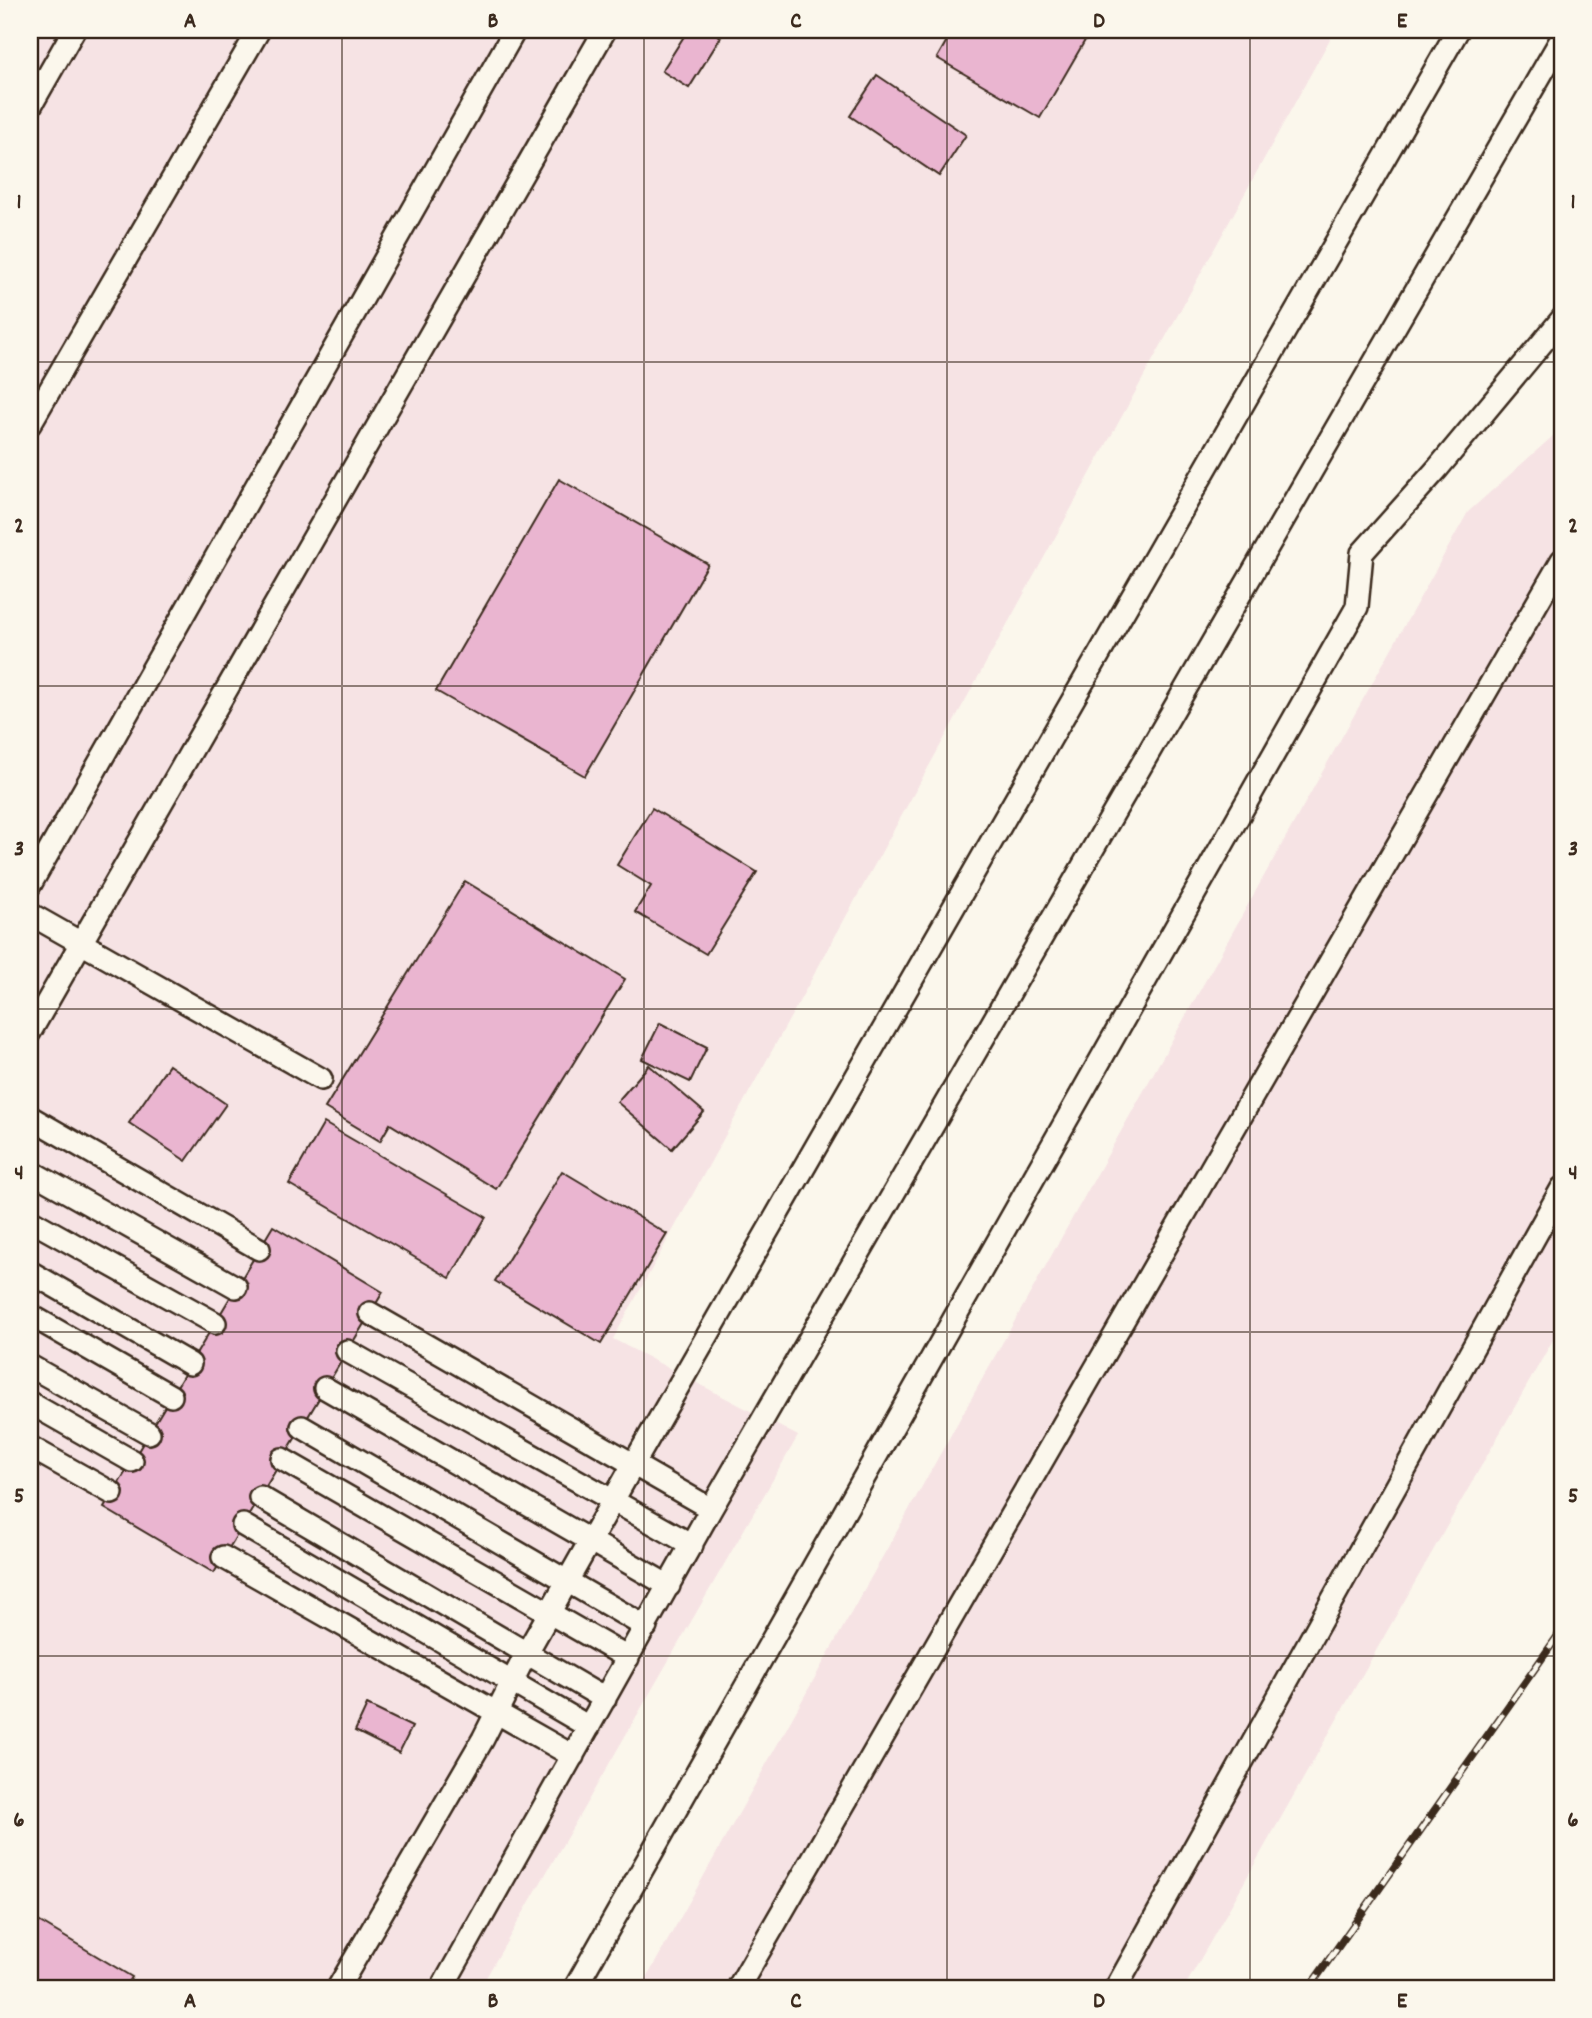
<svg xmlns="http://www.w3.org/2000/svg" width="1592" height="2018" viewBox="0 0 1592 2018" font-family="Dekko,sans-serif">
<rect width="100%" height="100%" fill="#fbf7ec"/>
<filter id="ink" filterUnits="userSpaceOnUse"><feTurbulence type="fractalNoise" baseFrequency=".0143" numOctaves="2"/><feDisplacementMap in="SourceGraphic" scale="14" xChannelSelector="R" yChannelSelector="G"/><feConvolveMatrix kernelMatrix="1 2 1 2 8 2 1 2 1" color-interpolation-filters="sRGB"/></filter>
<g filter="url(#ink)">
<path fill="#f6e3e4" d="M30,30H1335L613,1339L798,1436L480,1988H30Z
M1562,428V1324L1184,1988H641L1468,512Z"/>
<path fill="#eab5d0" stroke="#3b2a1e" stroke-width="2" d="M688,30H709L721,37L689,88L662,71Z
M953,30H1091L1040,118L937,58Z
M877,75L966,135L939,176L850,116Z
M559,479L708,564L585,776L436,691Z
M652,808L757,872L706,954L635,912L651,886L617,865Z
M465,881L625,979L496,1189L390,1124L380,1141L325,1108Z
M660,1023L707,1047L690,1082L642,1059Z
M169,1065L226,1104L186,1161L129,1123Z
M649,1065L704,1112L672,1149L617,1102Z
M324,1123L486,1217L450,1278L289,1184Z
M562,1171L667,1234L601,1344L495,1281Z
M273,1226L383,1292L214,1573L104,1508Z
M367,1705L412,1727L399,1753L355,1731Z
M30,1916L132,1977L125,1988H30Z"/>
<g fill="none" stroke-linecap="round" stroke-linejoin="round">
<g stroke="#3b2a1e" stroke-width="26">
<path id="service" d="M30,107L74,30
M30,424L259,30
M30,885L515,30
M30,914L321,1079
M30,1032L605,30
M30,1117L259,1249
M30,1171L236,1287
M30,1220L215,1323
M30,1272L190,1364
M370,1313L711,1509
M30,1315L171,1396
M347,1351L692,1545
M30,1366L149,1433
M325,1388L669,1586
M30,1403L132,1461
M302,1427L646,1627
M30,1447L112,1493
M282,1459L628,1658
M260,1497L605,1699
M243,1525L589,1727
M223,1557L573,1756
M338,1988L483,1739L526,1654L633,1465L1458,30
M442,1988L711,1509L1562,38
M575,1988L1357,607L1362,553L1438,468L1562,319
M738,1988L1562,560
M1116,1988L1562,1188"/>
</g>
<use href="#service" stroke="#fbf7ec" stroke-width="21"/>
<g stroke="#3b2a1e" stroke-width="8">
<path id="rail" d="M1309,1988L1562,1630"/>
</g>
<use href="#rail" stroke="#fbf7ec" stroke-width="5" stroke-dasharray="16" stroke-linecap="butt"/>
</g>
</g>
<path fill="none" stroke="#3b2a1e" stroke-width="2" stroke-opacity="0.55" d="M342,30V1988M644,30V1988M947,30V1988M1250,30V1988M30,362H1562M30,686H1562M30,1009H1562M30,1332H1562M30,1656H1562"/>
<rect width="1592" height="2018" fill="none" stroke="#fbf7ec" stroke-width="77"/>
<rect x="38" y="38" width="1516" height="1942" fill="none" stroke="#3b2a1e" stroke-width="2.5"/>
<g font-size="23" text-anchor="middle" font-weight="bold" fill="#3b2a1e">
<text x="190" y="27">A</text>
<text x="493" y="27">B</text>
<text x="796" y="27">C</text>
<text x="1099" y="27">D</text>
<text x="1402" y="27">E</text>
<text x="19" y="208">1</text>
<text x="1573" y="208">1</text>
<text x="19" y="532">2</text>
<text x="1573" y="532">2</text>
<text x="19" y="855">3</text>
<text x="1573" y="855">3</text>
<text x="19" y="1179">4</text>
<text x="1573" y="1179">4</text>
<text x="19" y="1502">5</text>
<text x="1573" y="1502">5</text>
<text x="19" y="1826">6</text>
<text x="1573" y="1826">6</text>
<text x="190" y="2007">A</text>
<text x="493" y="2007">B</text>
<text x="796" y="2007">C</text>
<text x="1099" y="2007">D</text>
<text x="1402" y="2007">E</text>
</g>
</svg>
